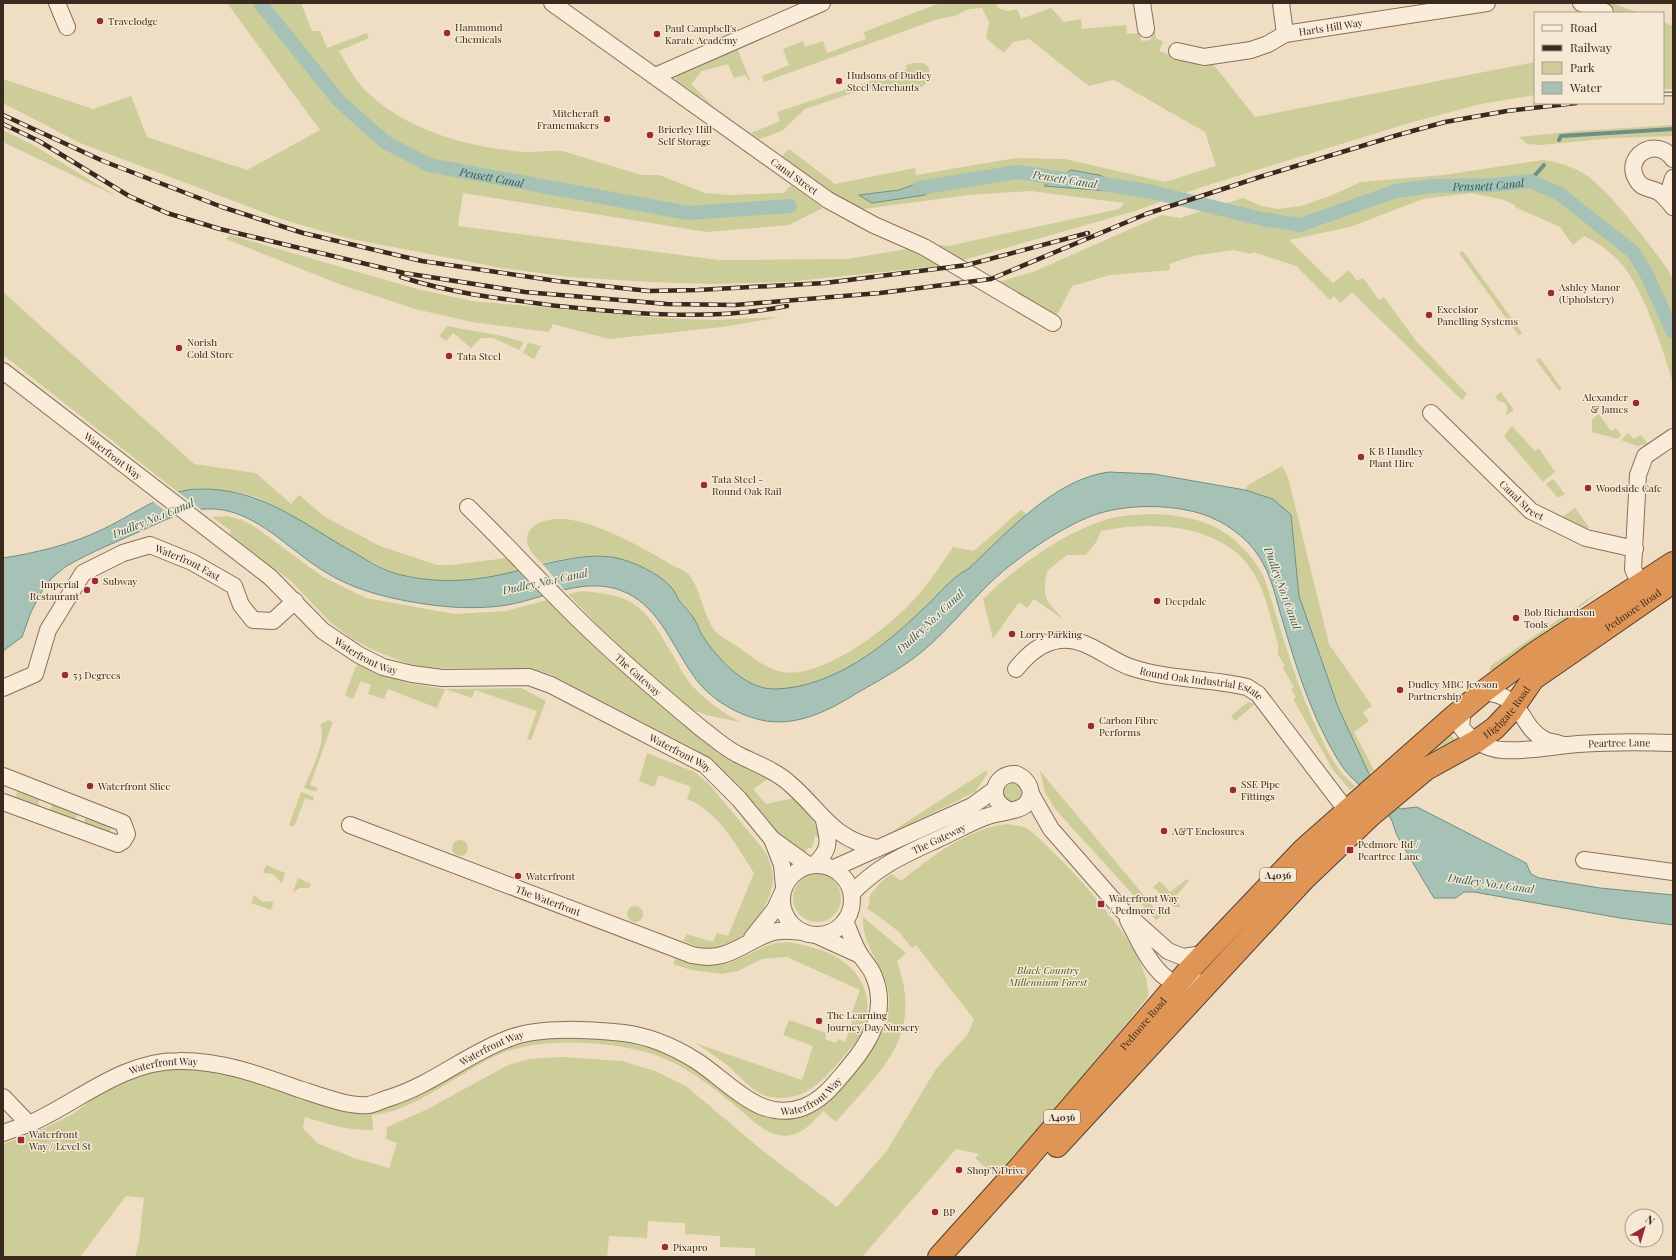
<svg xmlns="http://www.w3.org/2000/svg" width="1676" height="1260" viewBox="0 0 1676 1260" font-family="'Playfair Display',serif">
<rect width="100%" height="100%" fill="#efdec4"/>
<path fill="#cccd98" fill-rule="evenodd" d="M227,3H301L312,31H320L327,48L367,33L369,38L339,51C347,65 355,80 366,91C407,131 468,147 523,152C538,153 551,149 566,152L641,175H659L705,193L730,195L784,193L791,185L823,208L789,225L707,232L463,193L458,226L719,260L848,259L907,249L940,266L786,282L713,284L648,282L569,277L502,268L346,238L281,219L80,143L3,103V79L93,109L131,96L147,137L247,170L320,130Z
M940,3H996L998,8L1008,11L1017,9L1021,19L1051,8L1064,22L1081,19L1082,29L1126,25L1127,34L1138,33L1142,41L1151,40L1150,18L1153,15L1156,38L1163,42L1159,51L1203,67L1213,64L1255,117L1535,62V95L1481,104L1409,123L1202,187L1135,211L960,261L934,244L948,246L1119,209L1124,203L1031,191L969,195L856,210L831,196L830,191L782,156L789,149L835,184L915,168L916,175L1016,158L1065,159L1165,182L1216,166L1205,132L1114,80L1089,86L1029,39L1013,42L1004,53L986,38L989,22L982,8L969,9L957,15L935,20L764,82L762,76L789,65L783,49L803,41L805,47L823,41L827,53L866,39L864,32ZM1071,170C1089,172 1112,175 1122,192L1045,185ZM899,190L872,203L860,196V195Z
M1601,3H1612L1639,13H1613L1615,9Z
M1663,22L1673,26V89H1663Z
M737,48L750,80L748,81L746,75L734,78L728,64L702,71L691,84L713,106L676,80L675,75Z
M915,63H924L929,68C930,76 929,81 922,87L864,89L805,109L782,131L759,139L751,133L780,121L777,112L907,69L906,65Z
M1673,125V136L1614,138L1540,145L1527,144L1519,137L1578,131Z
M3,130L35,146L116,196L3,142Z
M1543,160C1556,162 1569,165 1581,172C1608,187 1647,242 1667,268L1673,280V382C1662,348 1642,283 1617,259C1607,249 1596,242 1584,236L1573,245L1560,227L1515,207V205L1504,200L1471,193L1423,199L1350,227L1289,240L1333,283L1349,270L1357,281L1363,278L1379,300L1384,297L1416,341L1467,394L1462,400L1352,292L1340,303L1334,296L1330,300L1296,266L1253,252L1251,254L1234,250L1193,256L1169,264L1170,270L1110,275L1072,286L1057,315L1027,301L998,282L1033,272L1162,215L1180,218L1243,198L1262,206L1277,209L1301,206L1330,196L1361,182L1443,175Z
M230,235L417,289L472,301L660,318L715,320L781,317L722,327L609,339L553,324L549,332L472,322L415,309L339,284L226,239Z
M1463,251L1522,333L1519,336L1459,253Z
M3,292L194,464L256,473L291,504L299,495L325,517L380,546L437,565H451L507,558L519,571L482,579L459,582L425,579L392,573L326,537L285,511L256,497L237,492L197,488L179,493L3,355Z
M447,326L502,336L524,342L519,350L493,338H481L471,348L453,333L446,341L439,336Z
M528,343L541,346L534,359L523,353Z
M1540,358L1562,389L1559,391L1536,360Z
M1501,392L1514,410L1505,416C1510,409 1507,401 1498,401L1495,396Z
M1599,414L1611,431L1616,428L1621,435L1618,439L1592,432V419Z
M1512,426L1535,451L1539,448L1555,472L1543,482L1504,436Z
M1628,433L1634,439L1641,435L1648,444L1637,446L1621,440Z
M1282,466L1288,477L1329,644L1372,706L1363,712L1369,721L1354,732L1374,770L1369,774L1338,707L1299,596L1291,515L1245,490L1248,485Z
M1553,479L1565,494L1558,498L1546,484Z
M1575,508L1589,527L1584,531L1561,518Z
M1021,510L1028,515L968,569C950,578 938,595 924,609C887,644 844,678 793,688C782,690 766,690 755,686C740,680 712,653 704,639C700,632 698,624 693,617C689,611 684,607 680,601C677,596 674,590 670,586C637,554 584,551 542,564C537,558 528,550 527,541C526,525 545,519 558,519C592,518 643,548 672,565C677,568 686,571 690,576C700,589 705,619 715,631C722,638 732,643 740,648C753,658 765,668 782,672C820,679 881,633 907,607C925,589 939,568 953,547L974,551Z
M1151,514C1203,515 1238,530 1264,577C1281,628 1294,680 1317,729C1327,750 1336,771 1355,786L1350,790L1333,770L1293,699L1296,697L1291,689L1294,687L1283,668L1285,666L1278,654V644C1271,622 1267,597 1256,577C1227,524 1154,520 1101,531L1096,542L1086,555H1067L1047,571C1042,600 1045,599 1064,620L1034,599L1027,608L1019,602L993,639L983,599C1016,567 1061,534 1105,520C1120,515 1136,515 1151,514Z
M227,516L242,520L255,527L323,577L366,598L454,614L506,611L547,600L606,658L718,753L768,779L753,789L766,804L793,798C804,810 817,820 819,837L815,836L812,848H808L806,852L784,841L720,769L695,749L550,674L532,669L430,668L409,664L373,650L351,638L330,622L291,581L229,534L231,531L212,517Z
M1604,588L1553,629L1498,669L1490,671L1489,669L1492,665Z
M581,591C632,595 644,604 669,649C675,658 680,669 686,678C700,697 720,711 740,722L710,716L687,708L606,634L568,594Z
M357,664L407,683L444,689L521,688L546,701L531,740L527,739L537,711L475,690L472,698L445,689L437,708L388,689L384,699L368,694L371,685L361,681L353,699L345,695Z
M1248,702L1255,704L1235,721L1231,716Z
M328,720L333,722L310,785L318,788L316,792L304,788C310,772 328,740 320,725Z
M1451,735L1458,743L1433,756L1430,753Z
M647,753L695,772L708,783L764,850C769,859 773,869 773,879C771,908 741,950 710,949C701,949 692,944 683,941L687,934L713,942L717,933L728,936L754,873C735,844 720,813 687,799L691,787L659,775L654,787L639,781Z
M987,770V774L975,792L882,838Z
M1040,771L1161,916L1156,920L1055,809L1045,792Z
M1002 792a10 10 0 1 1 20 0a10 10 0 1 1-20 0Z
M19,787L42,799L38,802L40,807L14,801Z
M301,792L314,797L313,801L305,798L294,827L289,825Z
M51,802L78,813L75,819L70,822L48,811L52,807Z
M86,816L111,827L110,833L85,827L84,823Z
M1007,824L1024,827L1031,831C1064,861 1154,951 1148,997L1038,1131L997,1177L975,1158L979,1154L956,1149L862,1257H755V1248L720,1247V1236L685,1234V1223L648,1221L647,1238L609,1236L607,1257H135L139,1242L144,1198L126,1196L80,1257H3V1144L43,1129L73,1114L101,1093L120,1084L137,1076L175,1067L213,1070L368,1111C422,1099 457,1066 506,1047C535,1035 574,1038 604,1039C629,1040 657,1046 679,1058C695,1066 710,1080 725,1091C729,1094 735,1099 740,1101C747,1103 812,1110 817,1108C832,1103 843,1087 853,1075C872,1053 888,1031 889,1000C889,968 861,949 863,917L906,953L897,961C924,1038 882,1068 836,1122L823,1111C811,1125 796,1141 775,1134C761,1130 749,1117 738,1108C707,1083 677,1058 637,1050C598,1041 550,1039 511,1050C493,1055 476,1067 460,1076C433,1092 404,1112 372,1115L373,1130C349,1131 327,1124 305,1117L303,1128L317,1143L354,1158L389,1168L397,1143L386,1139L387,1127L428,1109L508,1065L529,1059L563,1057L622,1061L655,1071L686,1086L763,1151L837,1207L886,1152L936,1069L968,1034L974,1019L916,945L912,948L898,931L867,908L869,905L870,895L883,880L892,874L901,881C931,857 968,828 1007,824Z
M452 848a8 8 0 1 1 16 0a8 8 0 1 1-16 0Z
M266,865L285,873L282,883L273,874L263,873Z
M793 898a24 24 0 1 1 48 0a24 24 0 1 1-48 0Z
M298,878L311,884L309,888H300L293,892Z
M1187,879L1189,881L1174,898L1181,907H1174L1153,887L1160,881L1170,892Z
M254,895L263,902L274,901L271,910L251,903Z
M627 914a8 8 0 1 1 16 0a8 8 0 1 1-16 0Z
M790,942C806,946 824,949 838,958C868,976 876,1009 858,1039C854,1045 848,1051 843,1057C824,1080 804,1103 771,1097C753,1094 741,1077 727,1065C717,1057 706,1050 695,1043L802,1080L813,1046L783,1035L789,1020L827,1033L825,1039L836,1043L838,1039L845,1042L855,1014L852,1012L860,990L787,957L762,959L738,971L722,974L691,970L673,964L676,958L694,963L720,965L730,963L764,947L776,943Z"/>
<path fill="#a6c2b7" stroke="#6d9084" d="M1071,170L1099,175L1115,182L1122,192L1044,186Z
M944,179L925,195L872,203L859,195L899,190L921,182Z
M1109,472L1154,474L1245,490L1273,499L1291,515L1299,596L1338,707L1369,774L1400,809L1417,807L1526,863L1531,874L1539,878L1600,888L1673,895V925L1620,918L1474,892H1464L1456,898H1434C1422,878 1409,857 1398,837C1395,832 1394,826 1392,821C1382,801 1357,786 1344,769C1334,755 1325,737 1318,722C1303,689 1293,656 1283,622C1276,600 1272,575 1258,555C1246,537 1224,521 1202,514C1170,504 1129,504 1097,514C1064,525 1018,557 993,580C969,603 949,629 924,650C904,667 880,680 857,693C830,710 799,726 766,721C738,716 709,699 693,675C673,647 660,609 627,593C587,574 547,598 507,605C469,611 429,606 392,598C366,592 341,583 319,568C282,544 251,506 204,509C184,510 163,521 145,529C119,541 90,552 65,567L52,578L42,591L31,612L22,637L3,651V558C35,553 69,545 99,531C129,518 165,489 199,489C263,488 302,524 355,553C367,560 380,569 394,573C432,584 471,582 508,573C540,566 584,551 617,558C634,562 658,573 670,586C674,590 676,595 679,600C683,606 689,611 693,617C698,624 700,634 706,641C722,663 747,690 776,689C833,687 884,647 923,609C938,596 950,578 968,569C1007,533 1054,479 1109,472Z"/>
<path fill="#efdec4" d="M177,491L203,511L176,519L152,501Z
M541,562L566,592L544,597L517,569Z"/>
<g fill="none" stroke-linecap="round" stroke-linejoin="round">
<path stroke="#6d9084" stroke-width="4" d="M1559,140L1561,136L1673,129
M1530,181L1544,165"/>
<g stroke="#a6c2b7" stroke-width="14">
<path id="s1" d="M260,3L339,101L385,142L429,165L688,213L790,206"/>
<path id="s2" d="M1099,183L1152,192L1262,219L1300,225L1396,191L1433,186L1494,185L1530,181L1560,194L1633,252L1646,273L1673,332"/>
<path d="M919,188L1018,172L1078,181"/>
</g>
<g stroke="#8a6f5a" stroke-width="18">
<g id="minor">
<path d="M57,3L67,27"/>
<path id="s3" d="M552,3L828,200L874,225L924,247L1053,323"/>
<path d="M1142,3L1146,29"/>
<path d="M1281,3L1285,34"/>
<path d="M1581,3L1605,12"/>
<path id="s4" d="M1177,51L1204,57L1251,50L1268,44L1285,34L1487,3"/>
<path d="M655,76L822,3"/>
<path d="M1673,159C1656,135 1622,157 1637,180C1642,190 1652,187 1660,193C1665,197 1669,202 1673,207"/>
<path d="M1673,207L1670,188L1673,178"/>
<path id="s5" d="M3,371L270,577L323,631L359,655L383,667L412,674L442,678L529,677L551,685L705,765L739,799L772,839L808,865"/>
<path id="s6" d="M1431,413L1531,511L1586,538L1635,549"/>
<path id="s7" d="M468,507C501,539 532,573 565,606C608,650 655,690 702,729C713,737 725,748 737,754C754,763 775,770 789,783C821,810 831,839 877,848"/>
<path d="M1651,588L1640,584L1633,569L1638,475L1645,456L1673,437"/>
<path id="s8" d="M1016,669C1027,655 1042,642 1060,640C1086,637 1107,659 1130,667C1168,680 1208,678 1247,687L1258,694L1347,811"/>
<path id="s9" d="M3,688L35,674L48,630L83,573L123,553L150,545L192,562L234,586L241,605L253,620L273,621L295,601"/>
<path d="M1483,692C1527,696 1517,725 1545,740C1551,742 1558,743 1563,745"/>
<path id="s10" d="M1463,708L1461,727C1469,739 1487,749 1502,750C1528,752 1553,746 1578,744C1610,742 1641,742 1673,743"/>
<path d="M3,776L123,823L127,834L123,841L118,844L3,802"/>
<path d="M1031,794L1051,829L1122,910L1168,951L1183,957L1203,954"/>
<path id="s11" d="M350,825L692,955C727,963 740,944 770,933C781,929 792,931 803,932"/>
<path d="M772,839L782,865L784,887"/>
<path d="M1584,860L1673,872"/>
<path d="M815,864C831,849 829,841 824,821"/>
<circle cx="817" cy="900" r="35"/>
<path d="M834,868L972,806L994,790"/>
<path id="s12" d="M852,893C879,865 904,855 938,839C954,832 969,823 985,817C996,813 1019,811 1025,805C1037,794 1028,779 1016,774C992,773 987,802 1009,810"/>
<path d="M1128,920C1145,952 1164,1002 1208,980"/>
<path d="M816,935L860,955"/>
<path d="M752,938L775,909L782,894"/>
<path d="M3,1097L29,1124"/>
<path id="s13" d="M3,1133C11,1130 20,1127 29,1124C77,1103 122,1061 178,1061C220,1060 260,1075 299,1089C318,1095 349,1107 368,1105C375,1104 382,1100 389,1098C432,1085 468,1053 510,1038C541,1026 591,1030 624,1033C648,1036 674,1047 695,1060C729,1081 759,1124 804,1107C824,1099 835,1083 848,1068C871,1041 889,1009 873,974C870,967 865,962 861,956C854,946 850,932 845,921"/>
</g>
</g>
<g stroke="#573e2f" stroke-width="24">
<g id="highway">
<path id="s14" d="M1057,1146L1304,879L1371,815L1426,769L1477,741L1495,728L1511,711L1533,679L1673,582"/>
<path id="s15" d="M939,1257L1020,1167L1189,970L1303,850L1451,719L1483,692L1535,653L1673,563"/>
</g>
</g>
<use href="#minor" stroke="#f9ecd8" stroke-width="16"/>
<use href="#highway" stroke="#de9555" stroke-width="22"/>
<g stroke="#39291e" stroke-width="4.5">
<path id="rail" d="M1663,94H1673
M3,115L103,161L222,207L303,233L422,261L557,281L649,291L698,290L825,283L967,265L1088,233
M3,124L39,141L129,196L167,213L220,229L404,273L525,292L667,304L735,305L880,293L991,279L1146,214L1266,175L1398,135L1445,122L1507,111L1576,103
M401,277C454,294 503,299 558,306C633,314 713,321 787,306"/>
</g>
<use href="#rail" stroke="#f6e9d4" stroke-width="3" stroke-dasharray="9" stroke-linecap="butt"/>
</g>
<g fill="#992a35" stroke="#f6e9d4" stroke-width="1.5">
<circle cx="100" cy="21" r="4"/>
<circle cx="447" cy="33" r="4"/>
<circle cx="657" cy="34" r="4"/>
<circle cx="839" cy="81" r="4"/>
<circle cx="607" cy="119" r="4"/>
<circle cx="650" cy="135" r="4"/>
<circle cx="1551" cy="293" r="4"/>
<circle cx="1429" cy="315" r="4"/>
<circle cx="179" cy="348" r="4"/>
<circle cx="449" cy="356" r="4"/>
<circle cx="1636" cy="403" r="4"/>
<circle cx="1361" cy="457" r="4"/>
<circle cx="704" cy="485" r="4"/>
<circle cx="1588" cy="488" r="4"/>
<circle cx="95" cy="581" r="4"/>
<circle cx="87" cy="590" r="4"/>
<circle cx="1157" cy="601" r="4"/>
<circle cx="1516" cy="618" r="4"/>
<circle cx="1012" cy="634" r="4"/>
<circle cx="65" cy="675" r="4"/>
<circle cx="1400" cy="690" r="4"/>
<circle cx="1091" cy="726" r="4"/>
<circle cx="90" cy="786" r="4"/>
<circle cx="1233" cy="790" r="4"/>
<circle cx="1164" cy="831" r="4"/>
<rect x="1346" y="846" width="8" height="8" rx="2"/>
<circle cx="518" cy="876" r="4"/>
<rect x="1097" y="900" width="8" height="8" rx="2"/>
<circle cx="819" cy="1021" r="4"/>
<rect x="17" y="1136" width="8" height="8" rx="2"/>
<circle cx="959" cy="1170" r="4"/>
<circle cx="935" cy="1212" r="4"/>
<circle cx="665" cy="1247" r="4"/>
</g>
<g text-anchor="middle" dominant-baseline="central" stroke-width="3" stroke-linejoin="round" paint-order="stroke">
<g fill="#f6e9d4" stroke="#726355" stroke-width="1">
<rect x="1260" y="868" width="36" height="14" rx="3"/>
<rect x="1044" y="1110" width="36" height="14" rx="3"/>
</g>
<g font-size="9" font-weight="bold" fill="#39291e">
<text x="1278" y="875">A4036</text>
<text x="1062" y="1117">A4036</text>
</g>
<g font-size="10" fill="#39291e" stroke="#f6e9d4" text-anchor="start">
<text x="108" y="21">Travelodge</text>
<text x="455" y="27">Hammond<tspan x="455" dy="12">Chemicals</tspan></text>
<text x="665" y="28">Paul Campbell's<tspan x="665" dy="12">Karate Academy</tspan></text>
<text x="847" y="75">Hudsons of Dudley<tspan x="847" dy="12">Steel Merchants</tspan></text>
<text x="599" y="113" text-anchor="end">Mitchcraft<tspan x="599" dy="12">Framemakers</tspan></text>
<text x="658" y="129">Brierley Hill<tspan x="658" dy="12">Self Storage</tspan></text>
<text x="1559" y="287">Ashley Manor<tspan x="1559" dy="12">(Upholstery)</tspan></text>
<text x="1437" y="309">Excelsior<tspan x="1437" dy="12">Panelling Systems</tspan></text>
<text x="187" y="342">Norish<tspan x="187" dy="12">Cold Store</tspan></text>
<text x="457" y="356">Tata Steel</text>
<text x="1628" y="397" text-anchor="end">Alexander<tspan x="1628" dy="12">&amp; James</tspan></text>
<text x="1369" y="451">K B Handley<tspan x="1369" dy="12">Plant Hire</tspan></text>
<text x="712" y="479">Tata Steel -<tspan x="712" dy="12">Round Oak Rail</tspan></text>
<text x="1596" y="488">Woodside Cafe</text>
<text x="103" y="581">Subway</text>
<text x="79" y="584" text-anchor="end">Imperial<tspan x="79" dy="12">Restaurant</tspan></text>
<text x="1165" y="601">Deepdale</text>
<text x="1524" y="612">Bob Richardson<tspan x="1524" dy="12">Tools</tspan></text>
<text x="1020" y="634">Lorry Parking</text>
<text x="73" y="675">53 Degrees</text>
<text x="1408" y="684">Dudley MBC Jewson<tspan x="1408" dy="12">Partnership</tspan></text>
<text x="1099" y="720">Carbon Fibre<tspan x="1099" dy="12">Performs</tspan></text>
<text x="1241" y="784">SSE Pipe<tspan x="1241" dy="12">Fittings</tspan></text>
<text x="98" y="786">Waterfront Slice</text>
<text x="1172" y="831">A&amp;T Enclosures</text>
<text x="1358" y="844">Pedmore Rd /<tspan x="1358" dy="12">Peartree Lane</tspan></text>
<text x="526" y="876">Waterfront</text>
<text x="1109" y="898">Waterfront Way<tspan x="1109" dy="12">/ Pedmore Rd</tspan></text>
<text x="827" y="1015">The Learning<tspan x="827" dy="12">Journey Day Nursery</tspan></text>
<text x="29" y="1134">Waterfront<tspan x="29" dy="12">Way / Level St</tspan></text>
<text x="967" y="1170">Shop'N Drive</text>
<text x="943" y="1212">BP</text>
<text x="673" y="1247">Pixapro</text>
</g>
<g font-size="10" fill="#39291e" stroke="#f6e9d4">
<text stroke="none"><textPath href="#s4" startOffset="159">Harts Hill Way</textPath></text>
<text stroke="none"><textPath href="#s3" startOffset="298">Canal Street</textPath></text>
<text stroke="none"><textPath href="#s5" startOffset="139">Waterfront Way</textPath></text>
<text stroke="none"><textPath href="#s6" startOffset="126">Canal Street</textPath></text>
<text stroke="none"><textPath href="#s9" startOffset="262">Waterfront East</textPath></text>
<text stroke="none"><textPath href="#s14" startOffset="792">Pedmore Road</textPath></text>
<text stroke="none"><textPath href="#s5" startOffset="463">Waterfront Way</textPath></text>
<text stroke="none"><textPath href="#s7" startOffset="239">The Gateway</textPath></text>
<text stroke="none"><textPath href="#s8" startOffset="204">Round Oak Industrial Estate</textPath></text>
<text stroke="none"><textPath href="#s14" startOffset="628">Highgate Road</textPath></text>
<text stroke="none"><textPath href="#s10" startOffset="185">Peartree Lane</textPath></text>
<text stroke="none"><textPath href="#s5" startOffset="800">Waterfront Way</textPath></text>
<text stroke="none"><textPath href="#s12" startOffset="103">The Gateway</textPath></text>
<text stroke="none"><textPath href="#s11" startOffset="212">The Waterfront</textPath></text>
<text stroke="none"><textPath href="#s15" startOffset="310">Pedmore Road</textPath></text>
<text stroke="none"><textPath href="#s13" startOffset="524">Waterfront Way</textPath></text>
<text stroke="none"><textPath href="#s13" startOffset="176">Waterfront Way</textPath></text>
<text stroke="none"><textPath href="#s13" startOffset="872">Waterfront Way</textPath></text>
</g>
<g font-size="10" font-style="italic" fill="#4e5625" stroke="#f6e9d4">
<text x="1048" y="970">Black Country<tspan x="1048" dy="12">Millennium Forest</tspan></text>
</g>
<g font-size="11" font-style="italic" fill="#2e5952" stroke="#f6e9d4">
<text stroke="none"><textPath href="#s1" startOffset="301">Pensett Canal</textPath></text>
<text transform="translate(1065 179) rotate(9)">Pensett Canal</text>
<text stroke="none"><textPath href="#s2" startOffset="400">Pensnett Canal</textPath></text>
<text transform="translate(153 518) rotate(-22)">Dudley No.1 Canal</text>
<text transform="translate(545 581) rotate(-12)">Dudley No.1 Canal</text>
<text transform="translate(1283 588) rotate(70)">Dudley No.1 Canal</text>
<text transform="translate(930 621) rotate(-43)">Dudley No.1 Canal</text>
<text transform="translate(1491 883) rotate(8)">Dudley No.1 Canal</text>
</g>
</g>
<rect width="1676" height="1260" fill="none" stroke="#39291e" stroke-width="8"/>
<rect x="1534" y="12" width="130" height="92" fill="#f6e9d4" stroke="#aa9c8b"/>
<rect x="1542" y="25" width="20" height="6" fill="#f9ecd8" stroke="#aa9c8b"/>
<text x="1570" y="32" font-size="12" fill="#39291e">Road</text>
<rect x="1542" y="45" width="20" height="6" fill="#39291e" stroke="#aa9c8b"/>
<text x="1570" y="52" font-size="12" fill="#39291e">Railway</text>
<rect x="1542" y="62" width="20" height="12" fill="#cccd98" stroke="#aa9c8b"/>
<text x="1570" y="72" font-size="12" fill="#39291e">Park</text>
<rect x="1542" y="82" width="20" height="12" fill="#a6c2b7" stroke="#aa9c8b"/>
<text x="1570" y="92" font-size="12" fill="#39291e">Water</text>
<g transform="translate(1644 1228) rotate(38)"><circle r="19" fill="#f6e9d4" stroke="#aa9c8b"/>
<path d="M0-3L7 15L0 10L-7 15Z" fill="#992a35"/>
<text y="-6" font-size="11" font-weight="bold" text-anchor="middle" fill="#39291e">N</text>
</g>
</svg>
